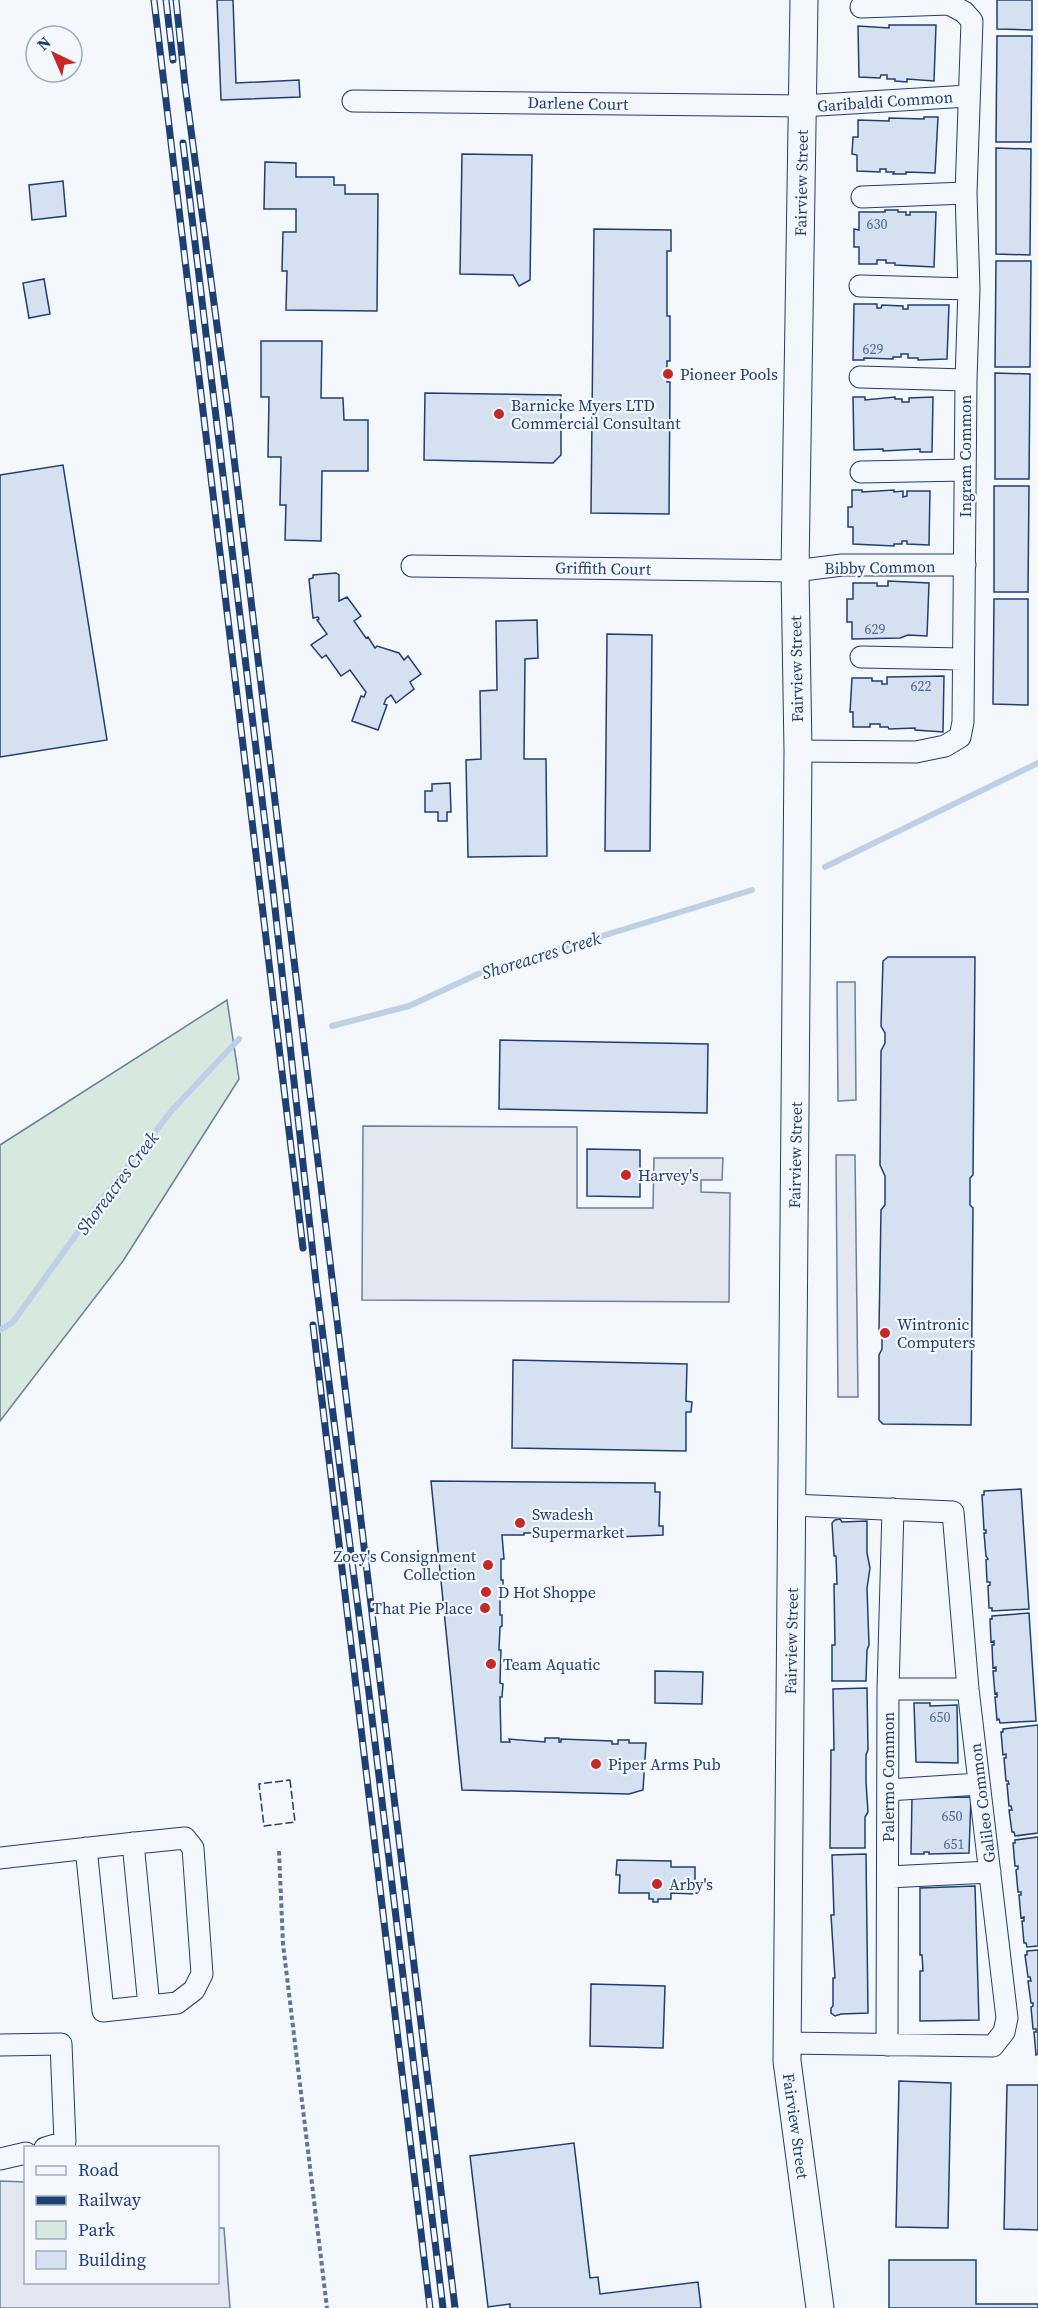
<svg xmlns="http://www.w3.org/2000/svg" width="1038" height="2308" viewBox="0 0 1038 2308" font-family="'Source Serif 4',serif">
<rect width="100%" height="100%" fill="#f4f7fb"/>
<path fill="#d7e8df" stroke="#687fa3" stroke-width="1.5" d="M227,1000L239,1079L123,1261L0,1421V1145Z"/>
<path fill="#e3e8f0" stroke="#687fa3" stroke-width="1.5" d="M837,982H855L856,1100L838,1101Z
M363,1126L577,1127V1208H653L654,1158H723L722,1180H701V1192L730,1193L729,1302L362,1300Z
M836,1155H855L858,1397H838Z
M0,2181L25,2182L26,2282H218V2228H224L230,2308H0Z"/>
<g fill="none" stroke-linecap="round" stroke-linejoin="round">
<path stroke="#bed0e5" stroke-width="6" d="M825,867L1038,763
M332,1026L409,1006L478,974L752,890
M0,1330L13,1322L102,1199L173,1109L239,1039"/>
</g>
<path fill="#d5e0f0" stroke="#1d3f73" stroke-width="1.5" d="M217,0H233L236,83L299,80L300,97L221,100Z
M997,0H1032V30L997,29Z
M889,25H936L934,81L907,79V82L895,81V79H887V75H881L880,78L859,77L858,26L889,28Z
M997,36H1032L1031,142H996Z
M924,117H938L935,173L906,172V174H893L894,172H886V169H880V172L857,171V155L852,154L853,137H858V120L889,121V118L924,119Z
M996,148L1031,149L1030,255L996,254Z
M462,154L532,155L530,280L519,286L513,275L460,274Z
M265,162L296,163V177H334V185H345V194H378L377,311L286,310L287,271H282L283,232H296V209H264Z
M63,181L66,216L32,220L29,185Z
M885,210H898V212H906V215H910V212H936L934,267L895,265V263H886V260H877V264H859V247H854V229L859,230V212H885Z
M594,229L671,230V251H667V316H670V361H667V382H670L669,514L591,513Z
M996,261H1031L1030,367H995Z
M44,279L50,314L29,318L23,283Z
M854,304H877V308H881L882,305L903,306V309H908V305H949L947,359L918,360V358H908V354H901V357H893V359L864,358V360H853Z
M261,341H322L321,398H343L344,420H368V471H322L321,541L285,540L286,505H280L281,457H268L269,397H261Z
M995,373L1030,374L1029,479H995Z
M425,393L561,395V455L553,463L424,460Z
M853,397H865V400L895,397V399H902V402H909V398L933,397L932,452H920V449L883,451V449L854,450Z
M63,465L107,740L0,757V475Z
M994,486H1029L1028,592H994Z
M852,490H862V492L894,490V492L903,491V497L907,496V491H930L929,545L907,544V541H902V544H894V546L853,544V527H848V507H852Z
M336,573L339,575V601L347,597L361,616L354,621L366,638L368,637L375,648L377,646L399,653L404,660L408,656L421,674L410,682L414,689L396,703L391,695L386,699L384,704L387,705L378,730L352,721L361,696L364,697L366,692L350,670L341,676L326,655L322,658L311,645L327,634L317,620L319,619L318,617L313,618L309,579L313,578V575Z
M888,581L929,583L927,636L908,635L900,638L852,639V622H847V599H853V583H877V586H888Z
M994,599H1028V705L993,704Z
M537,620L538,658L525,659L524,759H546L547,856L468,857L466,760L481,759L480,691L497,690L496,621Z
M607,634L652,635L650,851H605Z
M944,676L943,732L915,730V728L889,729L888,727H880V724H870V727H853V712H850L852,678H872V681H882V684H887V677Z
M450,783L451,812H447V821H438V812H425V791H432V784Z
M888,957H975L973,1175L970,1178V1205L973,1208L971,1425L883,1424L879,1420V1355L882,1349V1337L879,1330L881,1210L885,1205V1176L880,1165L881,1051L885,1043V1033L881,1026L883,961Z
M500,1040L708,1044L707,1113L499,1109Z
M587,1149L640,1150V1197L587,1196Z
M513,1360L687,1364L686,1401L692,1402L691,1412H686V1451L512,1448Z
M431,1481L655,1483V1492H660L659,1526H663V1535L617,1537V1535L594,1534V1537L582,1536V1534H559V1536H551V1533H524V1535H502L504,1559H501V1580H503V1592H500V1615H502V1626L500,1627L499,1650H501L500,1683L503,1684L502,1697H500L501,1742H510L509,1739L545,1742V1738H559V1742H561V1739L612,1741V1744H618V1740H629V1743H646L643,1790L629,1794L462,1790Z
M1021,1489L1029,1609L992,1611V1608H989L988,1586L990,1585V1582H987L986,1560L988,1559L986,1556L984,1533H986V1530H984L982,1495H984V1491Z
M840,1519L842,1522L867,1521V1553L870,1568L867,1588L869,1645L867,1650L866,1681H832V1645H835L834,1584H837L836,1556H834L832,1523L835,1520Z
M1029,1613L1036,1721L1000,1723L999,1719L997,1720L995,1697H997V1693L995,1694L993,1671H996V1667L993,1668L992,1645H994V1641L991,1642L990,1619H992V1616Z
M655,1671L703,1672L702,1704L655,1703Z
M867,1688L868,1750L866,1755V1782L868,1812L865,1817V1848H830L831,1750H834L833,1689Z
M914,1703H930V1706L957,1705L958,1763L916,1762Z
M1038,1725V1833L1015,1836L1014,1832H1012L1009,1810H1012L1011,1806H1009L1007,1784H1009L1008,1781H1006L1004,1758H1006V1754L1003,1755L1001,1732H1003V1729Z
M971,1797L969,1853L929,1854V1852H924V1854H911L912,1798Z
M1038,1837V1946L1027,1947L1026,1943H1024L1022,1921H1024V1917L1021,1918L1019,1895H1021V1892H1018L1016,1870L1018,1869V1866H1015L1013,1843H1015V1840Z
M866,1854L868,2013L841,2014L835,2016L831,2013V2008L833,2006V1978H835L831,1915H834L832,1855Z
M617,1860L671,1861V1867H695V1894L671,1893V1899H658V1902H653V1899H649V1893H619L620,1875H616Z
M975,1886L979,2020L920,2021V1971H923L922,1955H920V1888Z
M1038,1950V2054L1036,2055L1034,2032H1036V2029H1033L1031,2007L1033,2006V2003H1031L1028,1981H1031L1030,1977H1028L1025,1955H1027V1951Z
M591,1984L665,1986L663,2048L590,2046Z
M899,2081L951,2083L948,2228L896,2227Z
M1007,2085H1038V2230L1004,2229Z
M574,2143L590,2278L598,2277L600,2294L698,2282L701,2308H510V2304L488,2307L470,2156Z
M889,2260H976V2304H1038V2308H889Z"/>
<g fill="none" stroke-linecap="round" stroke-linejoin="round">
<g stroke="#1d3f73" stroke-width="23">
<path id="minor" d="M353,101L802,106L968,96
M862,197L966,193
M860,286L969,289
M860,377L966,380
M861,472L965,470
M412,566L795,571L842,565H965
M861,657L963,659
M798,751L916,752L945,746L960,737L963,722L966,380L969,289L966,193L972,21L964,12L949,4L861,7
M888,1689H968
M888,1790L979,1784
M133,1843L149,2006
M0,1858C62,1851 123,1844 185,1838L193,1848L202,1974L194,1990L177,2003L103,2011L86,1848
M888,1877L990,1872
M787,2043L993,2046L1004,2032L1007,2018L968,1689L953,1512L792,1505
M0,2045L61,2044L65,2142L45,2148
M887,2045L888,1689L893,1509
M0,2159L26,2153"/>
</g>
<g stroke="#1d3f73" stroke-width="29">
<path id="major" d="M804,0L795,571L798,751L787,2061L820,2308"/>
</g>
<path stroke="#5e769c" stroke-width="4" stroke-dasharray="4.5 3" stroke-linecap="butt" d="M279,1851L283,1944L327,2308"/>
<use href="#minor" stroke="#f4f7fb" stroke-width="21"/>
<use href="#major" stroke="#f4f7fb" stroke-width="27"/>
<g stroke="#1d3f73" stroke-width="7">
<path id="rail" d="M154,0L303,1248
M166,0L173,60
M176,0L185,85L229,416L455,2308
M183,143L273,890L316,1282L369,1693L443,2308
M313,1325L430,2308"/>
</g>
<use href="#rail" stroke="#f4f7fb" stroke-width="4.5" stroke-dasharray="14" stroke-linecap="butt"/>
<path stroke="#1d3f73" stroke-width="1.5" stroke-dasharray="8 3" stroke-linecap="butt" d="M290,1780L295,1822L264,1826L259,1784Z"/>
</g>
<g fill="#c62828" stroke="#f4f7fb" stroke-width="2">
<circle cx="668" cy="374" r="6"/>
<circle cx="499" cy="414" r="6"/>
<circle cx="626" cy="1175" r="6"/>
<circle cx="885" cy="1333" r="6"/>
<circle cx="520" cy="1523" r="6"/>
<circle cx="488" cy="1565" r="6"/>
<circle cx="486" cy="1592" r="6"/>
<circle cx="485" cy="1608" r="6"/>
<circle cx="491" cy="1664" r="6"/>
<circle cx="596" cy="1764" r="6"/>
<circle cx="657" cy="1884" r="6"/>
</g>
<g text-anchor="middle" dominant-baseline="central" stroke-width="4.5" stroke-linejoin="round" paint-order="stroke">
<g font-size="14" fill="#4b6792">
<text x="877" y="224">630</text>
<text x="873" y="349">629</text>
<text x="875" y="629">629</text>
<text x="921" y="686">622</text>
<text x="940" y="1717">650</text>
<text x="952" y="1816">650</text>
<text x="954" y="1844">651</text>
</g>
<g font-size="16" fill="#1d3f73" stroke="#f4f7fb">
<text transform="translate(885 101) rotate(-4)">Garibaldi Common</text>
<text transform="translate(578 103) rotate(1)">Darlene Court</text>
<text transform="translate(801 183) rotate(-89)">Fairview Street</text>
<text transform="translate(965 456) rotate(-90)">Ingram Common</text>
<text transform="translate(880 567) rotate(-1)">Bibby Common</text>
<text transform="translate(603 568) rotate(1)">Griffith Court</text>
<text transform="translate(796 669) rotate(-91)">Fairview Street</text>
<text transform="translate(795 1155) rotate(-89)">Fairview Street</text>
<text transform="translate(791 1641) rotate(-89)">Fairview Street</text>
<text transform="translate(888 1777) rotate(-90)">Palermo Common</text>
<text transform="translate(982 1803) rotate(-97)">Galileo Common</text>
<text transform="translate(796 2126) rotate(82)">Fairview Street</text>
</g>
<g font-size="16" fill="#1d3f73" stroke="#f4f7fb" text-anchor="start">
<text x="680" y="374">Pioneer Pools</text>
<text x="511" y="405">Barnicke Myers LTD<tspan x="511" dy="18">Commercial Consultant</tspan></text>
<text x="638" y="1175">Harvey's</text>
<text x="897" y="1324">Wintronic<tspan x="897" dy="18">Computers</tspan></text>
<text x="532" y="1514">Swadesh<tspan x="532" dy="18">Supermarket</tspan></text>
<text x="476" y="1556" text-anchor="end">Zoey's Consignment<tspan x="476" dy="18">Collection</tspan></text>
<text x="498" y="1592">D Hot Shoppe</text>
<text x="473" y="1608" text-anchor="end">That Pie Place</text>
<text x="503" y="1664">Team Aquatic</text>
<text x="608" y="1764">Piper Arms Pub</text>
<text x="669" y="1884">Arby's</text>
</g>
<g font-size="18" font-style="italic" fill="#1d3f73" stroke="#f4f7fb">
<text transform="translate(541 955) rotate(-17)">Shoreacres Creek</text>
<text transform="translate(117 1183) rotate(-53)">Shoreacres Creek</text>
</g>
</g>
<rect x="24" y="2146" width="195" height="138" fill="#f4f7fb" stroke="#9eadc5" stroke-width="1.5"/>
<rect x="36" y="2166" width="30" height="9" fill="#f4f7fb" stroke="#9eadc5" stroke-width="1.5"/>
<text x="78" y="2176" font-size="18" fill="#1d3f73">Road</text>
<rect x="36" y="2196" width="30" height="9" fill="#1d3f73" stroke="#9eadc5" stroke-width="1.5"/>
<text x="78" y="2206" font-size="18" fill="#1d3f73">Railway</text>
<rect x="36" y="2221" width="30" height="18" fill="#d7e8df" stroke="#9eadc5" stroke-width="1.5"/>
<text x="78" y="2236" font-size="18" fill="#1d3f73">Park</text>
<rect x="36" y="2251" width="30" height="18" fill="#d5e0f0" stroke="#9eadc5" stroke-width="1.5"/>
<text x="78" y="2266" font-size="18" fill="#1d3f73">Building</text>
<g transform="translate(54 54) rotate(316)"><circle r="28" fill="#f4f7fb" stroke="#9eadc5" stroke-width="1.5"/>
<path d="M0-4.5L10 22L0 15L-10 22Z" fill="#c62828"/>
<text y="-9" font-size="16" font-weight="bold" text-anchor="middle" fill="#1d3f73">N</text>
</g>
</svg>
